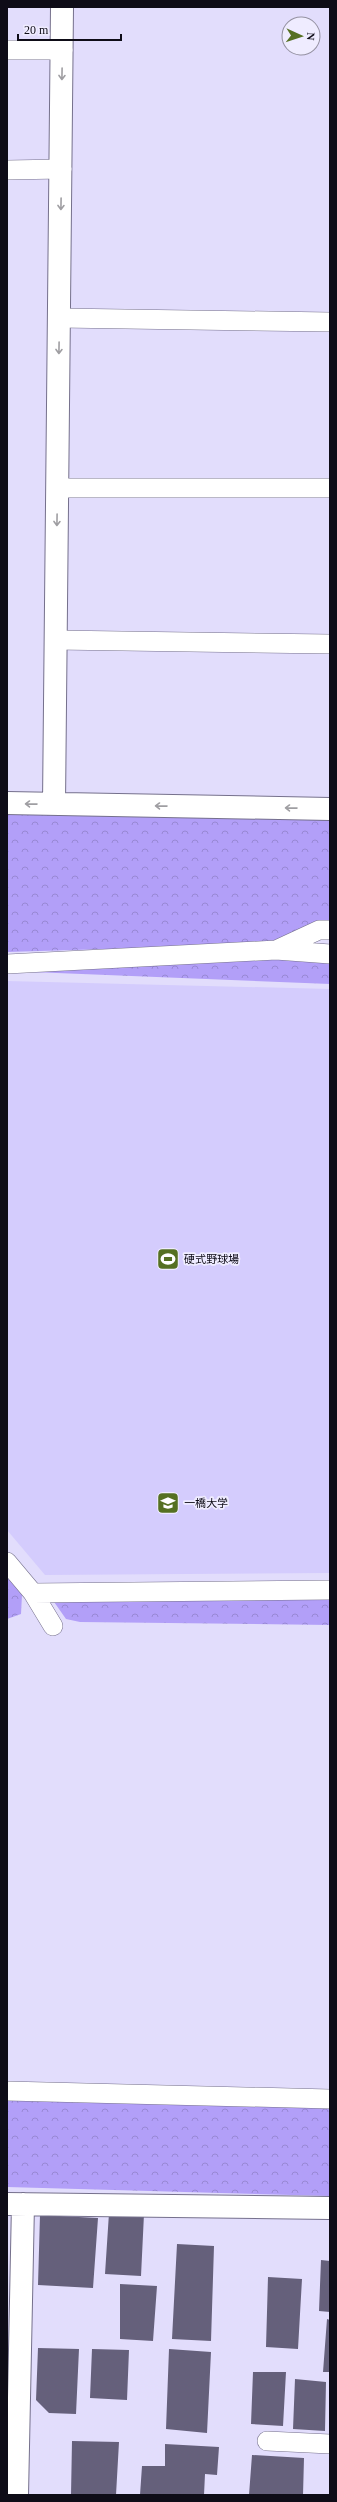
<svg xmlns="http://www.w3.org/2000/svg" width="337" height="2502" viewBox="0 0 337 2502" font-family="'Times New Roman','Noto Sans JP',serif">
<defs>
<pattern id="forest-crowns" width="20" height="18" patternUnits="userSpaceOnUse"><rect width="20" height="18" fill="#b29ff8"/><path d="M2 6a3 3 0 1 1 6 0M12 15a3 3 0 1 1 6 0" fill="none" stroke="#9888d4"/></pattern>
</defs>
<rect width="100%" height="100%" fill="#e2ddfc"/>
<path fill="url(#forest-crowns)" d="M7,805L330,818V922L271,944L7,952Z
M273,958L330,961V984L7,971Z
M7,1576L22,1595L21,1614L7,1619Z
M330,1597V1625L80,1622L66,1619L52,1599Z
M7,2091L330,2097V2196L7,2187Z"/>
<path fill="#d4ccfd" d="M7,981L330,989V1573L45,1575L7,1530Z"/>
<path fill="#65607b" d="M109,2213L144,2214L141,2276L105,2274Z
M40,2215L98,2218L93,2288L38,2285Z
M177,2244L214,2246L211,2341L172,2339Z
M321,2260L330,2261V2312L319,2311Z
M268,2277L302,2279L298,2349L266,2347Z
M120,2284L157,2286L153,2341L120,2339Z
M327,2319L330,2320V2372H323Z
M38,2348L79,2349L76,2414L49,2413L36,2400Z
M92,2349L129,2350L127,2400L90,2398Z
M169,2349L211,2352L207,2433L166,2429Z
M253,2372H286L283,2426L251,2424Z
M295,2379L326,2382L325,2431L293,2429Z
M72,2441L119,2442L116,2495H71Z
M165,2444L219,2447L217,2475L205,2474L204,2495H140L142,2466H165Z
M252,2455L304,2458L303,2495H249Z"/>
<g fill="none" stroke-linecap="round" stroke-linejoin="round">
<g stroke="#75708c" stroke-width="20">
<path id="service" d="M7,50H63
M7,170L62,169
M60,318L330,322
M58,488H330
M56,640L330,644
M278,949L319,930H330
M7,964L276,950L330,954
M7,1562L33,1593
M53,1626L33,1593L330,1590
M7,2091L330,2099
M267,2441L330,2444"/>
</g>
<g stroke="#75708c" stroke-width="24">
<path id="minor" d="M7,803L330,809
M54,804L62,7
M7,2204L330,2208
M17,2495L23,2204"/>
</g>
<use href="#service" stroke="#fff" stroke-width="19"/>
<use href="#minor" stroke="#fff" stroke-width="22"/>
</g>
<defs><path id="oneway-shaft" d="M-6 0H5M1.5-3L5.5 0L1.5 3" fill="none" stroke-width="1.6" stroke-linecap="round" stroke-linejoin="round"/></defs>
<g stroke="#9f9ea2">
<use href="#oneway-shaft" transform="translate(62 74) rotate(91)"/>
<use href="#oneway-shaft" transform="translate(61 204) rotate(91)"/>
<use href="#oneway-shaft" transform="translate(59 348) rotate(91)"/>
<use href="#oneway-shaft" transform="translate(57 520) rotate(91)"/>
<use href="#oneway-shaft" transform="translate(31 804) rotate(-179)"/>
<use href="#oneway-shaft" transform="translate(161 806) rotate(-179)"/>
<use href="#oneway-shaft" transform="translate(291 808) rotate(-179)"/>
</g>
<defs>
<g id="stadium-square" transform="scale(1.15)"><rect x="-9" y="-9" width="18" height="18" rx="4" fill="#557022" stroke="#efecff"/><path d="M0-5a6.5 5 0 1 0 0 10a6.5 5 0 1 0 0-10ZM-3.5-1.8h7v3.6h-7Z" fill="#fff"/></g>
<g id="university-square" transform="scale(1.15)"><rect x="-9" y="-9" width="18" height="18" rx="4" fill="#557022" stroke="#efecff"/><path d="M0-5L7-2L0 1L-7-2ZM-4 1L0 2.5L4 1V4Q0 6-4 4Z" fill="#fff"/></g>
</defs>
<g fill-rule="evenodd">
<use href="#stadium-square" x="168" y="1259"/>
<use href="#university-square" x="168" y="1503"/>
</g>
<g text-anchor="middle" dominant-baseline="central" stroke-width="3.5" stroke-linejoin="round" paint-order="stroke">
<g font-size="11" fill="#0e0c17" stroke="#efecff" text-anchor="start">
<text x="184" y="1259">硬式野球場</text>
<text x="184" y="1503">一橋大学</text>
</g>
</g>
<rect width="337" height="2502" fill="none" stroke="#0e0c17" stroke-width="16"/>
<g transform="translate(301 36) rotate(93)"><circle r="19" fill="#efecff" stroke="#9592a2"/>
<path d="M0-3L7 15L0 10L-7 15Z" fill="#557022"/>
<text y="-6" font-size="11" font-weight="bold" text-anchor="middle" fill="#0e0c17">N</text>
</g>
<path d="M18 34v6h103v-6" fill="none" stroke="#0e0c17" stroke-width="2"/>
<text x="24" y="34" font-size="12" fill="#0e0c17" stroke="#efecff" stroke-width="3" paint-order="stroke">20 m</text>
</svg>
